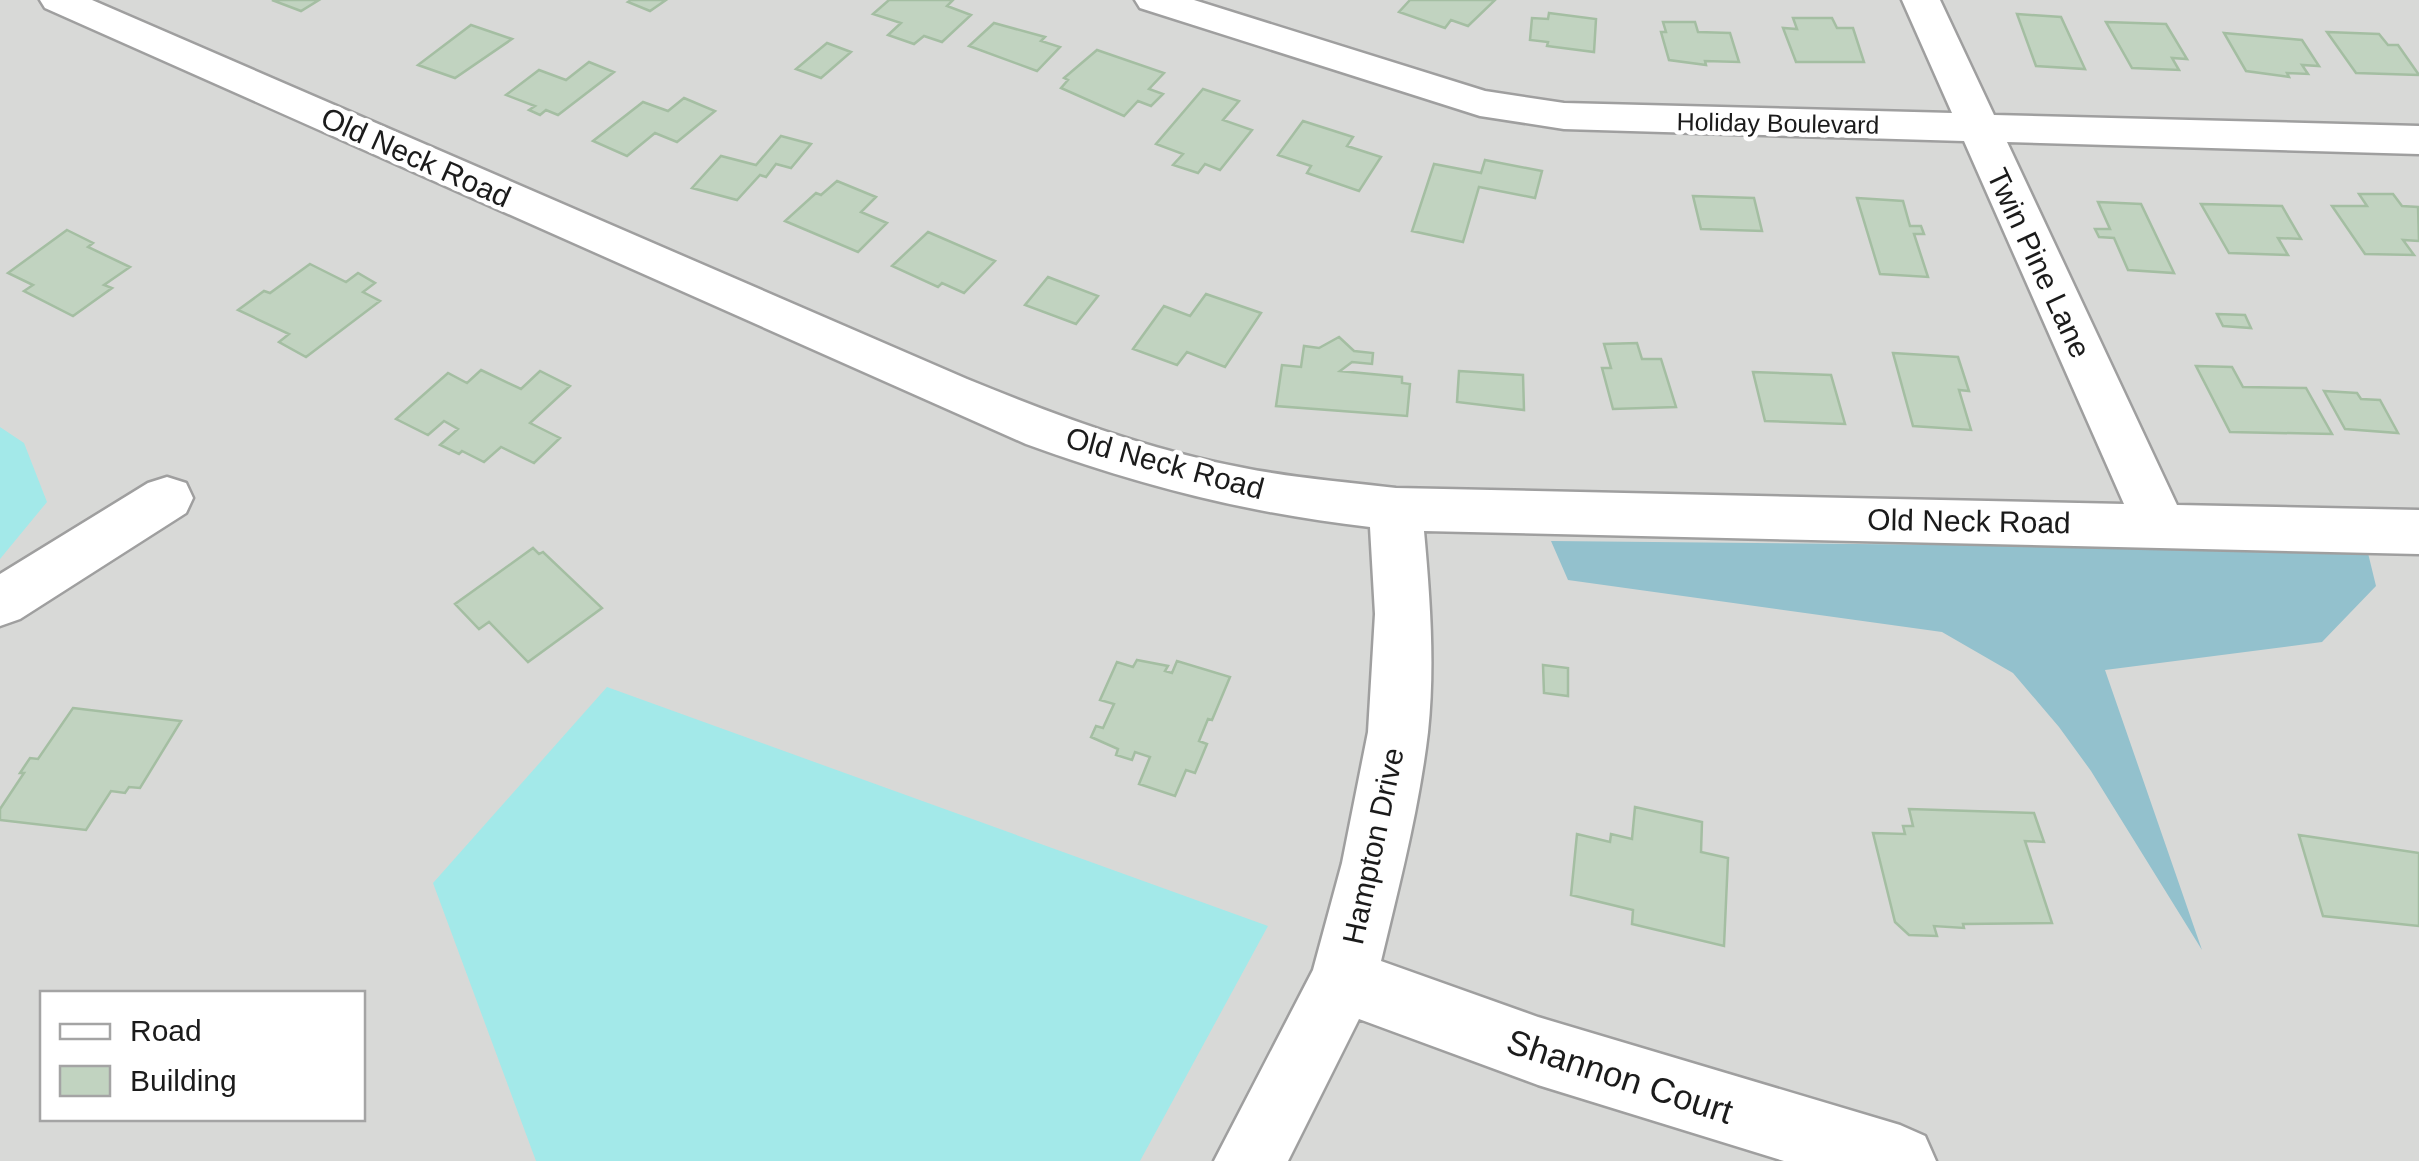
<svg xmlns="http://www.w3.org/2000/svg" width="2419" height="1161" viewBox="0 0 2419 1161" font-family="Helvetica,sans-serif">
<rect width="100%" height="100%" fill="#dfede2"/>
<path fill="#d8d9d7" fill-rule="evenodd" d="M0,0H2419V1161H0ZM42,994H362V1118H42Z"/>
<path fill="#a3e9e9" d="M0,427L24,443L47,502L0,559Z
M607,687L1268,926L1140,1161H536L433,883Z"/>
<path fill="#93c1cd" d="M1551,541L2367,549L2376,586L2322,642L2105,670L2202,950L2091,771L2059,727L2013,673L1942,632L1568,580Z"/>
<path fill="#c1d3c0" stroke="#a4bea2" stroke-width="2.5" d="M272,0H319L301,11Z
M631,0H666L650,11L628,2Z
M889,0H953L947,6L971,15L942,42L924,36L914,44L888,35L901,23L873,14Z
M1410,0H1495L1468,26L1451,20L1445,28L1399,12Z
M1549,13L1596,19L1594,52L1547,46L1548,42L1530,40L1532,18L1548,19Z
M2017,14L2061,17L2085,69L2036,66Z
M1793,18H1832L1837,28H1853L1864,62H1796L1783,28L1797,29Z
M1663,22H1695L1698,32L1730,33L1739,62L1705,61L1706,65L1669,60L1661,32H1666Z
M2106,22L2166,24L2187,59L2172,58L2179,70L2132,68Z
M994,23L1045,37L1041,41L1060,47L1037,71L969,46Z
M471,25L512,39L455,78L418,65Z
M2327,32L2379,34L2388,45H2398L2419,75L2356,73Z
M2224,33L2302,40L2319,66L2302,65L2308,74L2287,73L2289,77L2246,71Z
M827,43L851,52L821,78L796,69Z
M1097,50L1164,73L1149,89L1163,94L1151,106L1138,101L1124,116L1061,88L1068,80L1064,78Z
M589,62L614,72L558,115L546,110L540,115L529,110L535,106L506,95L539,70L566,80Z
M1203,89L1239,101L1223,120L1252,130L1220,170L1205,164L1198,173L1173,165L1183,154L1156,144Z
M684,98L715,111L677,142L655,133L627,156L593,141L643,102L668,111Z
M1303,121L1353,137L1347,146L1381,157L1359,191L1307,173L1311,166L1278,155Z
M781,136L811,144L791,168L776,164L766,177L760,175L737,200L692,188L721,156L756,165Z
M1485,160L1542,171L1535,198L1479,187L1463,242L1412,231L1434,164L1481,173Z
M837,181L876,197L861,212L887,223L858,252L785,221L816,193L821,195Z
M2359,194H2393L2402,206L2418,207L2419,241L2403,240L2414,255L2365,254L2332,206H2367Z
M1693,196L1754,198L1762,231L1701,229Z
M1857,198L1903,201L1910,226H1921L1924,234H1914L1928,277L1880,274Z
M2098,202L2141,204L2174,273L2128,270L2114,238L2099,237L2095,229H2110Z
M2201,204L2282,206L2301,239L2278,238L2288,255L2229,253Z
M67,230L93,243L88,247L130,267L104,285L112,288L73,316L24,291L33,285L8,273Z
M928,232L995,261L964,293L942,283L938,287L892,266Z
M310,264L346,282L358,273L375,283L363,292L380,301L306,357L279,342L289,334L238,310L264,291L270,293Z
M1048,277L1098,296L1076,324L1025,305Z
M1206,294L1261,313L1225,367L1187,352L1177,365L1133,349L1164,306L1190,316Z
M2217,314L2245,315L2251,328L2223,326Z
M1339,337L1354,351L1373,353L1372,364L1352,362L1340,371L1402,377V383L1410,384L1407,416L1276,406L1282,365L1301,367L1304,346L1319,348Z
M1637,343L1642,359H1661L1676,407L1613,409L1602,368H1611L1604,344Z
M1893,353L1958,357L1969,391L1959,390L1971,430L1913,426Z
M2196,366L2232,367L2243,387L2306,388L2332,434L2230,432Z
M481,370L521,389L540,371L570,386L530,423L560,438L534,463L501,447L484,462L462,451L459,454L440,445L458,429L444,421L428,435L396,419L448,373L467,383Z
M1459,371L1523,375L1524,410L1457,402Z
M1753,372L1831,375L1845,424L1765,421Z
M2324,391L2357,393L2361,399L2380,400L2398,433L2345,429Z
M533,548L539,554L543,552L602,608L528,662L489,622L479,629L455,604Z
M1137,660L1168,666L1165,671L1172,673L1177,661L1230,677L1212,720L1208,719L1199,741L1207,744L1195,773L1186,770L1175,796L1139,784L1150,757L1135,752L1132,760L1116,755L1118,749L1091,737L1096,726L1103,728L1114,704L1100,700L1117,662L1133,667Z
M1543,665L1568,668V696L1544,693Z
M73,708L181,721L140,788L129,787L125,793L111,791L86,830L0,820V809L24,773H20L30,758L38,759Z
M1635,807L1702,822L1701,852L1728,858L1724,946L1632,924L1633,910L1571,895L1577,834L1610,842L1611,834L1632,839Z
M1909,809L2034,813L2044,842L2025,841L2052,923L1963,924L1964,928L1934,926L1937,936L1909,935L1895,922L1873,833L1905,834L1903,826H1913Z
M2299,835L2419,853V926L2323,916Z"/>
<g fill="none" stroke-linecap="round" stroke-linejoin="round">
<g stroke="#9f9f9f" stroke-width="5">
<path id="minor" d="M40,0H92L967,379C1057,416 1148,450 1244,468C1294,478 1345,482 1396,488L2124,504L1964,141L1564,129L1480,116L1140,8L1135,0H1194L1485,91L1564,103L1952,113L1902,0H1940L1994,115L2419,126V154L2007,142L2177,505L2419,510V554L1424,531C1430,597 1435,666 1428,732C1419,809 1399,886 1381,961L1538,1017L1900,1125L1925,1136L1936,1161H1784L1538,1085L1359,1019L1288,1161H1214L1313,970L1342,863L1368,732L1375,614L1370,527C1248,513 1141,486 1026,444L45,8Z
M167,477L186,483L193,498L186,513L20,619L0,626V574L148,483Z"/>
</g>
<use href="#minor" fill="#fff" fill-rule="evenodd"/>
</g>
<g text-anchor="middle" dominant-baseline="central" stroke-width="9" stroke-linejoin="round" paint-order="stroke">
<g font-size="25" fill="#1b1b1b" stroke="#fff">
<text transform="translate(1778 123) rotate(1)">Holiday Boulevard</text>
</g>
<g font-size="30" fill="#1b1b1b" stroke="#fff">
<text transform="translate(416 157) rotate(24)">Old Neck Road</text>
<text transform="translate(2039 263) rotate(65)">Twin Pine Lane</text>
<text transform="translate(1165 463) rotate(15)">Old Neck Road</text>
<text transform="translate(1969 521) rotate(1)">Old Neck Road</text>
<text transform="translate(1373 846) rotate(-78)">Hampton Drive</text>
</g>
<g font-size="35" fill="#1b1b1b" stroke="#fff">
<text transform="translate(1620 1076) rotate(18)">Shannon Court</text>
</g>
</g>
<rect x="40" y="991" width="325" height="130" fill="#ffffff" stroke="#a4a4a4" stroke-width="2.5"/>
<rect x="60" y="1024" width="50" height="15" fill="#ffffff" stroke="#a4a4a4" stroke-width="2.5"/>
<text x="130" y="1041" font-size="30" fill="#1b1b1b">Road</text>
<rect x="60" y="1066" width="50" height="30" fill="#c1d3c0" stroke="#a4a4a4" stroke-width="2.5"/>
<text x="130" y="1091" font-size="30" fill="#1b1b1b">Building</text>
</svg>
